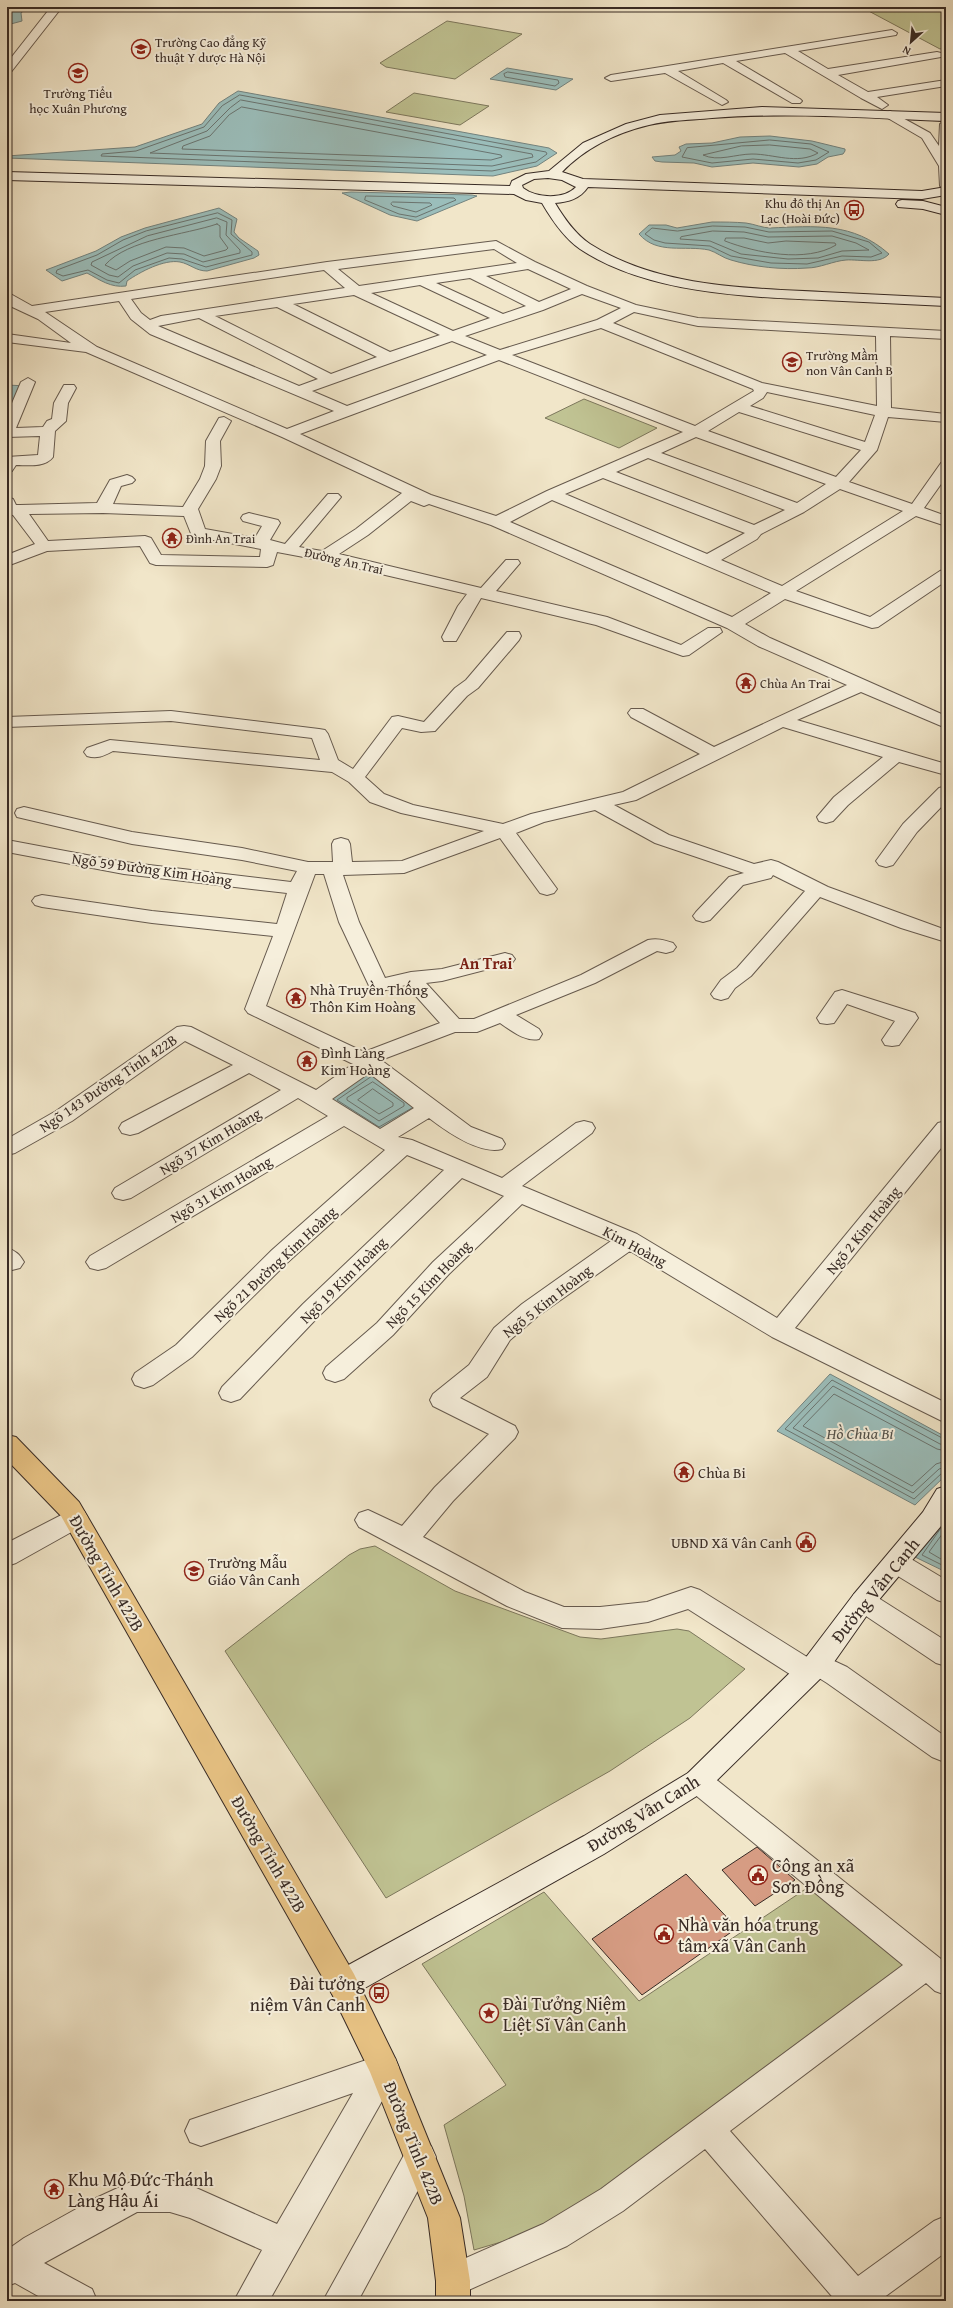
<svg xmlns="http://www.w3.org/2000/svg" width="953" height="2308" viewBox="0 0 953 2308" font-family="'Gentium Book Plus',serif">
<rect width="100%" height="100%" fill="#f1e6c9"/>
<filter id="stains"><feTurbulence type="fractalNoise" baseFrequency=".005" numOctaves="4"/><feColorMatrix values="0 0 0 0 .2 0 0 0 0 .09 0 0 0 0 .02 0 0 0 .5 -.17"/></filter>
<radialGradient id="worn" r=".72"><stop offset=".6" stop-color="#630" stop-opacity="0"/><stop offset="1" stop-color="#630" stop-opacity=".3"/></radialGradient>
<path fill="#c0c393" stroke="#7c775c" d="M946,7V48L940,49L863,8Z
M447,21L522,34L455,79L386,67L380,63Z
M414,93L489,106L460,125L386,112Z
M584,399L657,428L619,448L545,418Z
M375,1546L455,1591L580,1637L601,1639L677,1629L689,1631L745,1669L690,1718L610,1771L386,1898L225,1651L349,1555L360,1549Z
M816,1882L912,1964L552,2227L474,2250L464,2196L444,2125L506,2085L422,1964L544,1892L639,2001Z"/>
<path fill="#9bbebb" stroke="#73837f" d="M7,7H28L21,13L22,21L7,25Z
M507,68L573,79L556,90L490,79Z
M238,91L549,148L557,153L537,166L493,176L7,158V156L135,147L202,124L219,103Z
M770,136L812,141L845,149V151L843,154L828,157L817,164L799,167L753,163L712,167L694,163L662,162L655,161L652,157L675,155L681,151L679,147L686,144L712,143L740,137Z
M351,192L472,195L477,196L417,221L390,215L342,193Z
M219,208L237,219L234,232L239,238L258,251L259,255L254,258L207,271C196,271 190,264 180,262C164,259 140,272 127,281L126,286C111,288 100,280 87,273L62,281L46,270L96,251L121,237L145,228Z
M712,222C724,222 735,222 746,223C754,224 763,228 770,228C815,226 853,222 889,254C879,265 860,259 846,260C833,261 820,268 807,268C782,270 754,267 731,260C723,258 716,252 709,250C685,245 657,255 639,234L649,225H666L677,228Z
M7,385L27,386L7,425Z
M373,1071L423,1106L379,1132L328,1099Z
M830,1374L946,1437V1475L915,1505L777,1431Z
M946,1514V1572L915,1557Z"/>
<g fill="none" stroke-linecap="round" stroke-linejoin="round">
<path stroke="#6a7470" stroke-width="1" d="M508,72L558,80L559,83L555,86L505,77L504,74Z
M240,95L546,152L547,154L536,162L492,171L101,156L102,154L136,151L204,127L222,106Z
M241,100L532,154L533,157L492,166L150,153L207,131L230,108Z
M242,107L501,155L502,157L491,160L182,149L183,146L210,136L229,115Z
M770,140L811,144L829,152L816,160L798,163L753,159L712,163L682,157L687,148Z
M770,145L810,149L818,153C797,165 774,154 752,154C736,154 718,162 703,155L741,146Z
M366,196L454,198L456,200L416,217L399,214L365,200Z
M393,202L430,203L432,205L416,212L393,206L391,204Z
M218,213L232,220L231,234L252,252V255L206,267L182,259L169,258L135,270L119,283L107,280L88,270L63,276L56,273L57,270L97,255L123,240L146,231Z
M217,218L227,222L226,235L240,250V253L203,262L184,254L167,253L133,266L118,277L109,275L91,265L92,262L147,236Z
M217,224L220,226V237L228,248L226,250L204,256L184,248L166,247L130,261L116,270L105,265C128,239 185,235 217,224Z
M713,226L745,227L769,232L832,231L869,242L882,253L871,257L842,256L807,264L771,263L731,256L710,246L665,243L654,240L645,234L652,228L677,231Z
M713,231L744,232L768,237L832,236L856,243L869,250L842,251L818,258L788,259L741,254L710,241L680,239L681,237Z
M726,238H744L768,243L786,241L835,243L836,245C806,263 756,253 725,241Z
M372,1076L337,1100L379,1127L412,1108
M373,1082L404,1103V1106L379,1121L347,1100V1098Z
M373,1089L393,1103V1106L379,1114L358,1100Z
M946,1440L832,1380L785,1429L914,1499L942,1473L946,1472
M946,1445L940,1444L833,1386L793,1428L913,1493L939,1469L946,1467
M946,1451L937,1449L834,1394L803,1426L912,1486L936,1464L946,1461
M941,1528L922,1555L946,1567
M946,1529L929,1552L946,1562"/>
</g>
<path fill="#d69c83" stroke="#382b25" d="M757,1847L795,1880L755,1906L722,1870Z
M686,1874L737,1928L642,1995L592,1939Z"/>
<g fill="none" stroke-linecap="round" stroke-linejoin="round">
<g stroke="#665a4e" stroke-width="2">
<path id="street" d="M51,7H62L11,72L7,73V63Z
M892,30L897,33L896,35L798,51L828,69L937,52L941,53L943,55L941,57L838,75L868,92L946,80V86L877,97L888,105L882,109L861,98L785,53L736,61L800,99L802,101L800,103H792L723,63L678,71L726,100L728,102L722,105L665,73L611,81L605,78L611,75Z
M890,111L930,133L939,146L940,124L946,120V190L940,186L939,166L922,138L886,117L884,115L886,113Z
M496,241L535,262L587,286L636,305L698,318L946,331V339L890,336L891,408L946,414V422L888,417L877,450L849,482L912,504L941,463L946,461V477L924,508L946,516V526L916,516L796,591L870,617L940,571L946,569V581L878,627L872,628L785,599L745,624L770,638L946,716V728L861,692L797,720L946,764V775L899,762L848,805L833,821L826,823L819,821L817,817L834,797L883,757L783,727L636,800L614,805L669,835L754,864L771,860L778,862L828,887L946,930V942L901,928L820,897L751,976L735,988L728,998L721,1000L714,998L711,994L721,980L737,968L805,891L773,875L771,878L743,885L710,920L703,922L696,920L693,916L696,912L729,877L744,873L655,843L595,810L544,822L516,833L557,889L554,893L547,895L540,893L500,838L404,873L343,875L359,922L385,978L411,972L442,969L505,953L512,955L515,959L512,963L442,981L426,983L459,1019H474L581,975L648,940C657,938 664,940 673,943L676,947L673,951L666,953L657,951L595,983L516,1015L539,1029L542,1034L539,1039C525,1042 512,1031 500,1023L477,1032H455L381,1060L471,1127L502,1139L505,1144L502,1149C479,1155 446,1131 429,1118L398,1137L412,1140L502,1178L576,1123L584,1121L592,1123L595,1128L592,1133L522,1186L637,1234L777,1318L938,1123L946,1121V1142L795,1328L946,1403V1423L772,1337L630,1251L538,1316L510,1340L487,1377L460,1398L515,1426L518,1432L515,1438L453,1501L423,1537L525,1592L564,1607H600L647,1602L691,1587L700,1590L807,1657L817,1653L847,1667L946,1737V1759L942,1761L932,1757L827,1683L819,1678L809,1683L799,1680L688,1609L648,1622L600,1629L562,1628L507,1606L359,1527L355,1520L359,1513L368,1510L402,1526L435,1487L489,1434L433,1406L430,1400L433,1394L469,1365L494,1328L522,1304L611,1241L522,1204L449,1274L393,1335L344,1379L335,1382L326,1379L323,1373L326,1367L377,1323L433,1262L504,1196L462,1178L319,1316L240,1399L231,1402L222,1399L219,1393L222,1387L303,1304L444,1170L407,1155L288,1262L192,1357L153,1385L144,1388L135,1385L132,1379L135,1373L176,1345L272,1250L385,1150L344,1126L106,1268L98,1270L90,1268L86,1262L90,1256L328,1116L298,1098L131,1198L123,1200L115,1198L112,1193L115,1188L281,1090L249,1073L138,1133L130,1135L122,1133L119,1128L122,1123L233,1065L185,1041L72,1121L15,1153L7,1155V1139L56,1111L177,1027L184,1026L191,1027L316,1090L353,1064L248,1013L245,1009L273,936L152,923L42,907L35,905L32,901L35,897L42,895L152,911L277,924L287,893L124,874L7,852V840L124,862L291,882L297,871L242,860L132,844L17,817L15,813L17,809L24,807L132,832L242,848L308,862H333L332,844L334,840L341,838L348,840L350,844L352,862L402,861L484,831L401,813L370,802L349,782L332,772L113,751C104,756 97,759 87,756L84,752L87,748L110,740L320,760L312,738L171,721L7,727V717L171,711L319,729L325,730L328,734L338,760L353,769L392,717L398,716L424,722L455,688L466,680L507,632H519L521,636L519,640L478,688L467,696L435,731L421,732L402,728L365,777L384,794L413,805L503,824L531,814L623,792L700,754L631,717L628,713L631,709H643L714,747L847,685L758,646L727,628L491,525L429,504L424,506L411,501L368,535L339,554L481,588L506,560H518L520,563L496,591L607,617L681,645L708,628H720L722,632L689,655L683,656L596,625L481,598L456,641H444L442,637L458,606L467,594L325,561L277,552L273,565L267,567L156,565L150,563L140,546L47,551L7,566V555L35,544L13,515L7,514V497L13,499L16,505H20L97,503L110,480L127,475L132,477L135,480L132,483L121,486L113,504L183,507L200,479L205,466L206,441L219,418L224,417L231,421L220,441L221,466L216,479L198,509L205,529L255,538L262,526L243,521L241,518L243,515L249,513L278,520L280,523L270,540L285,544L328,494H338L341,497L299,547L322,551L356,529L402,493L282,437L86,352L7,342V334L71,343L38,319L8,305L7,292L32,306L327,262ZM494,249L517,263L359,286L338,269ZM528,269L571,289L539,302L486,276ZM324,270L345,288L161,316L150,320L141,313L131,299ZM470,278L526,306L503,314L436,283ZM420,285L490,318L453,331L371,293ZM582,294L621,308L597,320L500,350L465,336L543,310ZM354,295L440,335L390,352L293,304ZM119,301L131,319L150,334L334,411L287,429L97,347L45,312ZM277,307L377,357L331,374L215,316ZM634,312L698,326L876,336L877,406L762,383L613,323ZM199,318L318,379L299,386L158,326ZM601,328L753,389L754,391L695,426L512,355ZM452,341L487,355L347,406L312,391ZM499,360L683,432L547,491L496,516L431,495L300,434ZM767,392L875,415L865,442L750,406L763,398ZM739,412L861,450L836,477L708,431ZM696,437L826,484L797,503L661,453ZM648,458L785,510L754,525L616,472ZM603,478L745,533L707,554L565,494ZM840,489L903,511L782,586L721,560L757,539L761,534L804,512ZM552,500L771,593L732,617L510,522ZM103,513L184,516L192,536L261,549L260,557L161,555L151,538L145,536L48,541L29,514ZM315,874H324L339,922L371,990L378,992L406,985L440,1023L364,1052L266,1006ZM369,1073L414,1108L380,1129L332,1099Z
M28,378L35,382L16,428L43,427L47,421L52,419L54,403L64,385H74L76,388L68,403L66,421L55,431L53,457C45,468 27,465 16,465L12,471L7,473V457L38,455L40,436L7,437V415L21,382Z
M946,786V802L917,832L893,865L886,867L879,865L876,861L903,824L939,788Z
M842,990L915,1013L918,1018L899,1045L892,1046L885,1045L882,1040L895,1021L847,1004L834,1023L827,1024L820,1023L817,1018L835,992Z
M7,1248C16,1251 19,1254 24,1262L20,1268L12,1270L7,1269Z
M75,1508L84,1511L88,1518L84,1525L16,1563L7,1566V1543Z
M897,1553L906,1556L946,1580V1603L937,1600L888,1570L884,1563L888,1556Z
M863,1591L872,1594L946,1641V1666L936,1663L854,1608L850,1601L854,1594Z
M698,1769L708,1773L946,1963V1995L935,1991L926,1983L730,2131L858,2276L934,2221L946,2216V2252L879,2301H836L705,2149L623,2211L567,2246L453,2297L441,2293L436,2281L441,2269L543,2224L601,2189L903,1965L688,1789L684,1781L688,1773Z
M384,2054L395,2058L399,2068L395,2078L269,2301H234L262,2250L190,2218L170,2212H137L44,2263L92,2289L97,2301H47L15,2283L7,2286V2250L24,2238L96,2198L135,2180H170L194,2187L277,2224L353,2093L201,2146L190,2142L185,2131L190,2120Z
M420,2142L431,2146L436,2157L358,2301H323L409,2146Z"/>
</g>
<g stroke="#382b25" stroke-width="2">
<path id="secondary" d="M762,107L946,113V121C868,118 790,112 712,118C691,120 669,120 649,125C616,133 585,148 562,172L583,179L922,191L946,187V195L922,199L588,187C580,199 568,202 555,203C564,218 575,234 590,244C657,287 745,288 822,292C863,294 905,296 946,298V306C905,304 863,302 822,300C745,297 646,293 580,249C564,238 552,220 542,203L526,200L514,194L7,180V172L510,186L512,181L526,174L549,171L583,143L626,124L660,115ZM548,178L562,180L576,187C564,200 536,198 523,188L522,185L534,179Z
M902,200L923,201L946,207V215L923,209L898,207L896,204L898,201Z
M946,1486V1518L941,1526L872,1608L827,1672L708,1789L604,1854L354,1994L343,1998L332,1994L328,1984L332,1974L584,1836L688,1773L807,1656L854,1594L923,1512L937,1489Z"/>
</g>
<g stroke="#382b25" stroke-width="2">
<path id="primary" d="M7,1435L16,1437L79,1502L354,1974L395,2058L460,2218L470,2281V2301H436V2281L428,2218L370,2072L332,1994L61,1516L7,1460Z"/>
</g>
<use href="#street" fill="#f6efdc" fill-rule="evenodd"/>
<use href="#secondary" fill="#f6efdc" fill-rule="evenodd"/>
<use href="#primary" fill="#e8c384" fill-rule="evenodd"/>
</g>
<defs>
<g id="university-ring" transform="scale(1)"><circle r="9.5" fill="#f6efdc" stroke="#8f2418" stroke-width="1.5"/><path d="M0-5L7-2L0 1L-7-2ZM-4 1L0 2.5L4 1V4Q0 6-4 4Z" fill="#8f2418"/></g>
<g id="school-ring" transform="scale(1)"><circle r="9.5" fill="#f6efdc" stroke="#8f2418" stroke-width="1.5"/><path d="M0-5L7-2L0 1L-7-2ZM-4 1L0 2.5L4 1V4Q0 6-4 4Z" fill="#8f2418"/></g>
<g id="bus-ring" transform="scale(1)"><circle r="9.5" fill="#f6efdc" stroke="#8f2418" stroke-width="1.5"/><path d="M-5-6H5V4H4V6H2V4H-2V6H-4V4H-5ZM-3.5-4V0h7V-4ZM-3.5 1.2v1.5H-2V1.2ZM2 1.2v1.5H3.5V1.2Z" fill="#8f2418"/></g>
<g id="temple-ring" transform="scale(1)"><circle r="9.5" fill="#f6efdc" stroke="#8f2418" stroke-width="1.5"/><path d="M0-6L5-2H3V0L6.5 2.5H4V6H1.5V3h-3V6H-4V2.5H-6.5L-3 0V-2H-5Z" fill="#8f2418"/></g>
<g id="civic-ring" transform="scale(1)"><circle r="9.5" fill="#f6efdc" stroke="#8f2418" stroke-width="1.5"/><path d="M-.6-6.5H3V-4.5H.6V-3L4-1V1h2V6H-6V1h2V-1L-.6-3ZM-1.2 2.5V6h2.4V2.5Z" fill="#8f2418"/></g>
<g id="sight-ring" transform="scale(1)"><circle r="9.5" fill="#f6efdc" stroke="#8f2418" stroke-width="1.5"/><path d="M0-6L1.8-2.2L6-1.7L2.9 1.2L3.7 5.4L0 3.3L-3.7 5.4L-2.9 1.2L-6-1.7L-1.8-2.2Z" fill="#8f2418"/></g>
</defs>
<g fill-rule="evenodd">
<use href="#university-ring" x="141" y="49"/>
<use href="#school-ring" x="78" y="73"/>
<use href="#bus-ring" x="854" y="210"/>
<use href="#school-ring" x="792" y="362"/>
<use href="#temple-ring" x="172" y="538"/>
<use href="#temple-ring" x="746" y="683"/>
<use href="#temple-ring" x="296" y="998"/>
<use href="#temple-ring" x="307" y="1061"/>
<use href="#temple-ring" x="684" y="1472"/>
<use href="#civic-ring" x="806" y="1542"/>
<use href="#school-ring" x="194" y="1571"/>
<use href="#civic-ring" x="758" y="1875"/>
<use href="#civic-ring" x="664" y="1934"/>
<use href="#bus-ring" x="379" y="1993"/>
<use href="#sight-ring" x="489" y="2013"/>
<use href="#temple-ring" x="54" y="2189"/>
</g>
<g text-anchor="middle" dominant-baseline="central" stroke-width="4" stroke-linejoin="round" paint-order="stroke">
<g font-size="13" fill="#382b25" stroke="#f6efdc" text-anchor="start">
<text x="155" y="42">Trường Cao đẳng Kỹ<tspan x="155" dy="15">thuật Y dược Hà Nội</tspan></text>
<text x="78" y="93" text-anchor="middle">Trường Tiểu<tspan x="78" dy="15">học Xuân Phương</tspan></text>
<text x="840" y="203" text-anchor="end">Khu đô thị An<tspan x="840" dy="15">Lạc (Hoài Đức)</tspan></text>
<text x="806" y="355">Trường Mầm<tspan x="806" dy="15">non Vân Canh B</tspan></text>
<text x="186" y="538">Đình An Trai</text>
<text x="760" y="683">Chùa An Trai</text>
</g>
<g font-size="13" fill="#382b25" stroke="#f6efdc">
<text transform="translate(344 561) rotate(13)">Đường An Trai</text>
</g>
<g font-size="15" fill="#382b25" stroke="#f6efdc">
<text transform="translate(152 869) rotate(8)">Ngõ 59 Đường Kim Hoàng</text>
<text transform="translate(108 1083) rotate(-34)">Ngõ 143 Đường Tỉnh 422B</text>
<text transform="translate(210 1141) rotate(-31)">Ngõ 37 Kim Hoàng</text>
<text transform="translate(221 1189) rotate(-31)">Ngõ 31 Kim Hoàng</text>
<text transform="translate(863 1230) rotate(-51)">Ngõ 2 Kim Hoàng</text>
<text transform="translate(635 1246) rotate(28)">Kim Hoàng</text>
<text transform="translate(275 1264) rotate(-43)">Ngõ 21 Đường Kim Hoàng</text>
<text transform="translate(343 1280) rotate(-45)">Ngõ 19 Kim Hoàng</text>
<text transform="translate(428 1284) rotate(-46)">Ngõ 15 Kim Hoàng</text>
<text transform="translate(547 1301) rotate(-38)">Ngõ 5 Kim Hoàng</text>
</g>
<g font-size="15" fill="#382b25" stroke="#f6efdc" text-anchor="start">
<text x="310" y="989">Nhà Truyền Thống<tspan x="310" dy="17">Thôn Kim Hoàng</tspan></text>
<text x="321" y="1052">Đình Làng<tspan x="321" dy="17">Kim Hoàng</tspan></text>
<text x="698" y="1472">Chùa Bi</text>
<text x="792" y="1542" text-anchor="end">UBND Xã Vân Canh</text>
<text x="208" y="1562">Trường Mẫu<tspan x="208" dy="17">Giáo Vân Canh</tspan></text>
</g>
<g font-size="16" font-weight="bold" fill="#7a1f14" stroke="#f6efdc">
<text x="486" y="963">An Trai</text>
</g>
<g font-size="16" font-style="italic" fill="#51504a" stroke="#f6efdc">
<text x="860" y="1433">Hồ Chùa Bi</text>
</g>
<g font-size="18" fill="#382b25" stroke="#f6efdc">
<text transform="translate(107 1573) rotate(60)">Đường Tỉnh 422B</text>
<text transform="translate(875 1590) rotate(-51)">Đường Vân Canh</text>
<text transform="translate(643 1813) rotate(-32)">Đường Vân Canh</text>
<text transform="translate(269 1854) rotate(60)">Đường Tỉnh 422B</text>
<text transform="translate(414 2143) rotate(68)">Đường Tỉnh 422B</text>
</g>
<g font-size="18" fill="#382b25" stroke="#f6efdc" text-anchor="start">
<text x="772" y="1865">Công an xã<tspan x="772" dy="21">Sơn Đồng</tspan></text>
<text x="678" y="1924">Nhà văn hóa trung<tspan x="678" dy="21">tâm xã Vân Canh</tspan></text>
<text x="365" y="1983" text-anchor="end">Đài tưởng<tspan x="365" dy="21">niệm Vân Canh</tspan></text>
<text x="503" y="2003">Đài Tưởng Niệm<tspan x="503" dy="21">Liệt Sĩ Vân Canh</tspan></text>
<text x="68" y="2179">Khu Mộ Đức Thánh<tspan x="68" dy="21">Làng Hậu Ái</tspan></text>
</g>
</g>
<rect width="953" height="2308" fill="none" stroke="#f1e6c9" stroke-width="24"/>
<rect x="8" y="8" width="937" height="2292" fill="none" stroke="#382b25" stroke-width="2"/>
<rect x="12" y="12" width="929" height="2284" fill="none" stroke="#382b25"/>
<g transform="translate(911 42) rotate(207)" stroke="#f6efdc" stroke-width="3" paint-order="stroke">
<path d="M0-3L7 15L0 10L-7 15Z" fill="#382b25"/>
<text y="-6" font-size="11" font-weight="bold" text-anchor="middle" fill="#382b25">N</text>
</g>
<rect width="100%" height="100%" filter="url(#stains)"/>
<rect width="100%" height="100%" fill="url(#worn)"/>
</svg>
